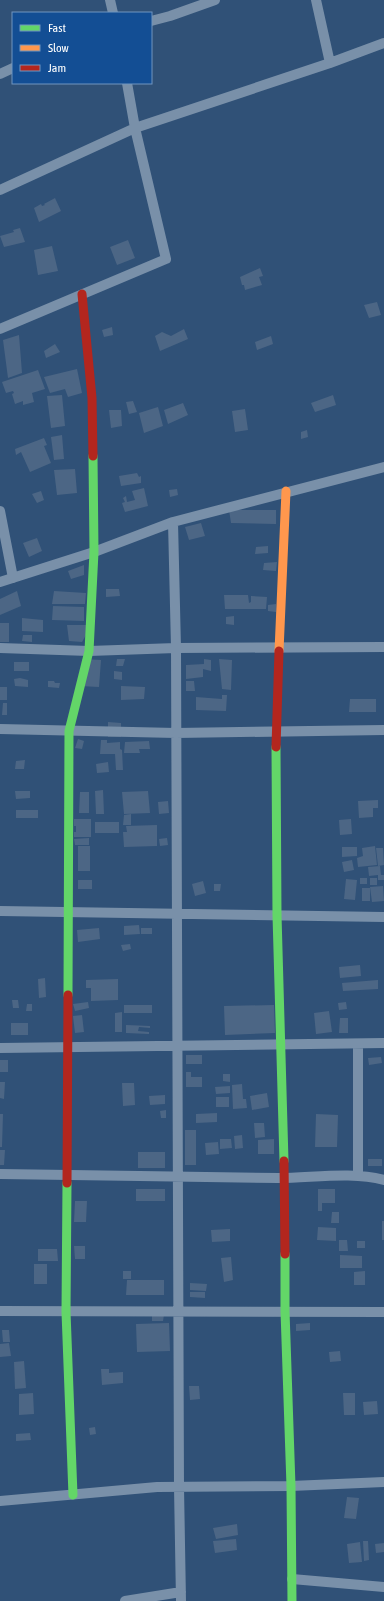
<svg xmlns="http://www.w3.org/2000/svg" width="384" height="1601" viewBox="0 0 384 1601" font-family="'Asap Condensed',sans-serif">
<rect width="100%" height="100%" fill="#305177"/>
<path fill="#4c6685" d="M55,198L61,211L39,222L34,208L41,204L42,206L45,205L44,204Z
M20,228L25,242L4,247L0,236L14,232L13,230Z
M128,240L135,258L117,265L110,247Z
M52,246L58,271L38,275L34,250Z
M260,268L263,276L259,277L262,285L245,290L244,285H242L240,277Z
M377,302L381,315L369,318L364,305Z
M112,327L113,335L104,337L102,330Z
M184,329L188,339L160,351L155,336L162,332L171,336Z
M19,335L22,373L8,378L3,340Z
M271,336L273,344L257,350L255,342Z
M55,344L60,352L46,358L44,351Z
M77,369L82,393L68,397L65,389L50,393L44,377Z
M38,370L45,389L32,393L34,402L23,405V401L15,404L12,394L14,393L13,391L6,393L2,382Z
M62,395L65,426L51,428L47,396Z
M333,395L336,405L315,412L311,403Z
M133,401L137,412L129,414L126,402Z
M183,403L188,415L168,424L164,410Z
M158,407L163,426L144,433L139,413Z
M245,409L248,430L235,432L232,411Z
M109,410H121L122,426L111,428Z
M307,430L308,437L301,439V432Z
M62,435L64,459L54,460L51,437Z
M44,438L47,445L44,446L51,463L30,472L21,452L16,455L15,449Z
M75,469L77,493L57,495L54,470Z
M137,473L139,477L141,476V483L121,486L119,476Z
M144,488L148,506L125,512L122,503L125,502L123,498L126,496L127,502L135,500L132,491Z
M177,489L178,495L170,497L169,490Z
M41,491L44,500L37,503L32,494Z
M229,510H276V524L231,523Z
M201,523L205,536L189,540L185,527Z
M37,538L42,551L29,557L23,543Z
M268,546V553L255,554L256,547Z
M277,562L276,571L263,570L264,563Z
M84,565V575L71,579L68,571Z
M106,589H119L120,596L106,597Z
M17,591L21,606L0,615V599Z
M54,591L86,593L85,604H52Z
M224,595H248L249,603L251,602V596L267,597L266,609H225Z
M276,604V612L268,611V605Z
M53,606L84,607V621L52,620Z
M234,616V625L226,624V617Z
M22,618L43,620V632L22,631Z
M0,623H9V642H0Z
M67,625H87L86,635L82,642L69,641Z
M23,635H32V642L22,641Z
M82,659L101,660L99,687L80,686Z
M117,659H125L123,666H116Z
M204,659L211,660V671L203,669V677L186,679V665L204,664Z
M219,659L232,660L231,690L222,689Z
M14,662H29V671H14Z
M114,671L122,672V680L114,679Z
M20,678L28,680V687L15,686L14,679Z
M48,681H54L55,683H60L59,688L48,687Z
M186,681H194L195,691H186Z
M121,686L145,687L144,699L121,700Z
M0,687H7V700H0Z
M222,695H227L226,711L196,710V697L222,699Z
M350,699H376V712H349Z
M3,703H7V715H2Z
M108,722L121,723V737H108Z
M78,739L84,741L82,749L75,748Z
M101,740H107V743L120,742V749L122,750L123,770H116L115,754H100Z
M149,741L150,749H139L140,753H124L125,742Z
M25,760L24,769H15L16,761Z
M108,762L109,772L97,773L96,764Z
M103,790L104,814H96L95,791Z
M15,791H30V798L16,799Z
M148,791L150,813L124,814L122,792Z
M80,792H89V813H79Z
M378,800V808H373V817L359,818L358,801Z
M168,801L169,813L159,814L158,802Z
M16,810H38V818H16Z
M131,814V825H123L124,815Z
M74,819H91V837H74V832H76V826H74Z
M351,819L352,834L340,835L339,820Z
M95,822H119V833H95Z
M157,825V846L124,847L123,832H127L126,826Z
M89,838V845H75L74,839Z
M167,838L168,845L160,846L159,839Z
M78,846H90V871H78Z
M375,846L377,865L358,867L357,858L363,856L362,848Z
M342,847H357V856L342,857Z
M376,848H383L384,865L378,866Z
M352,860L354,870L344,872L342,862Z
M380,866L381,875H384V880H378V875L369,876L368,867Z
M360,878H367V884H360Z
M370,878H377V885H370Z
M346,879L357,880L355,900L344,899Z
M78,880H92V889H78Z
M203,881L206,893L195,896L192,884Z
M214,884H221L220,891H214Z
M383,886L384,901L372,902L370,887Z
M362,888H370V901H362Z
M139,925L140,934L124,935V926Z
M99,928L100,939L78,942L77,930Z
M141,928H152V934H141Z
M130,944L131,949L123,951L121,945Z
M360,965L361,976L340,978L339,967Z
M45,978L46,997L39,998L38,979Z
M118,979V1000L91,1001V988H86V980Z
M378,980V989L343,991L342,983Z
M12,1000H18L19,1008H13Z
M88,1002L89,1008L75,1011L73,1004Z
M346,1002L347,1009L339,1010L338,1003Z
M27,1004H32V1011H26Z
M124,1005H152V1013H124Z
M274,1005L275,1033L225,1035L224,1006Z
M329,1011L332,1032L316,1034L314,1013Z
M122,1012V1032H115V1013Z
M82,1015L84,1032L75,1033L73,1016Z
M340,1018H348V1033H339Z
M11,1023H28V1035H11Z
M126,1025L150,1026V1028L139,1027L138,1031L149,1032V1034L126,1033Z
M186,1055H202V1064H186Z
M381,1057L382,1063L369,1065L368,1058Z
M0,1060H8V1072H0Z
M186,1072H191V1077H202V1087H186Z
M223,1074H230V1082L223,1081Z
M0,1082H5L4,1099L0,1098Z
M122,1083H134L135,1105L123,1106Z
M242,1084L243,1099H246L247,1108L233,1109L232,1085Z
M230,1086V1093L216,1094L215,1087Z
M267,1093L269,1107L252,1110L250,1096Z
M165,1095V1104L150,1105L149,1096Z
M216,1097H229V1107H216Z
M166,1110V1118H161L160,1111Z
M217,1113V1122L196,1123V1114Z
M0,1114H3L2,1147H0Z
M316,1114L338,1115L337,1147H315Z
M254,1123H264L265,1137L255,1138Z
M185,1130H196V1165H185Z
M242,1135L243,1148L235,1149L234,1136Z
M220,1139H231L232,1148L220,1149Z
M274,1139V1154H258V1140Z
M218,1142L219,1154L206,1155L205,1143Z
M0,1150H5L4,1165H0Z
M138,1152H165V1168H138Z
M368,1159H382V1166H368Z
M136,1189H165V1201H136Z
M318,1189H335V1203H322V1211H318Z
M75,1201H87L86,1222H74Z
M332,1212H339V1223H331Z
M382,1221H384V1240H382Z
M318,1227L336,1228V1241L317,1240Z
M230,1229V1241L212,1242L211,1230Z
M339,1240H347L348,1251H339Z
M357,1241H365V1248H357Z
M74,1246H85V1259H75Z
M38,1249H57L58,1261H38Z
M340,1255L362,1256V1268H340Z
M231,1257L233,1280L224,1282L221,1258Z
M34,1264H47V1284H34Z
M123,1271H131V1279H123Z
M365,1271V1285H354V1272Z
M127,1280H164V1295H126Z
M190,1283L207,1284L206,1291L190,1290Z
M190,1292H205V1298L190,1297Z
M152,1315H164L163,1321H152Z
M169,1323L170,1351L137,1352L136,1324Z
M310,1323V1330L296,1331V1324Z
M2,1330H9L10,1342H3Z
M9,1343L11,1356L0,1357V1344Z
M340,1351L341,1361L330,1362L329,1352Z
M24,1361L26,1388L15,1389L14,1362Z
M101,1369H109V1373L123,1372V1383L102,1385Z
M189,1386H199L200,1399L190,1400Z
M33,1393L34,1414L19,1415V1394Z
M343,1393H355V1415H344Z
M377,1401L378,1414L364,1415L363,1402Z
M95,1427L96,1434L90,1435L89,1428Z
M30,1433L31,1440L16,1441V1434Z
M347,1497L359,1498L356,1519L344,1518Z
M237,1524L238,1535L216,1539L213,1528Z
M236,1539L237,1550L215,1553L213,1541Z
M363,1541H368L369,1560L364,1561Z
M360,1542L362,1562L349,1563L347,1544Z
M384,1543V1552L376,1553L375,1544Z"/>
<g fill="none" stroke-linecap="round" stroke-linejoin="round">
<path stroke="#7990a9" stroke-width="10" d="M110,0L113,13
M316,0L330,63
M151,21L170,16L215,0
M0,74L13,68
M0,190L135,128L330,63L384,43
M0,329L166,259L135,128L127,83
M0,511L13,578
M173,522L176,648L179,1487L181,1601
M0,582L94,552L173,522L384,467
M0,648L89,651L176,648L384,647
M0,729L176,733L384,730
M0,911L384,917
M0,1048L384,1043
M0,1174C93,1175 186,1177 279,1178C312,1178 352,1171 384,1180
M358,1176V1044
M0,1311L384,1312
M0,1501L157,1487L291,1486L384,1482
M292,1579L384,1587
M125,1601L181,1592"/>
<path stroke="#63d668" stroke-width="9" d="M276,747L277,915L284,1161
M68,995L69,731L89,651L94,552L93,456
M67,1183L66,1312L73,1495
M285,1254V1311L291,1486L292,1601"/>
<path stroke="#ff974d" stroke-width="9" d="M279,651L286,491"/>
<path stroke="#b3261e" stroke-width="9" d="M82,294L92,398L93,456
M276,747L279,651
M284,1161L285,1254
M67,1183L68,995"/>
</g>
<rect x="12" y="12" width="140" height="72" fill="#134e94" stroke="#7195bf"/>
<rect x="20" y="25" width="20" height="6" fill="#63d668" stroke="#7195bf"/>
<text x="48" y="32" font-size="12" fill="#ffffff">Fast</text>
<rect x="20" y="45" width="20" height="6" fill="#ff974d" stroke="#7195bf"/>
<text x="48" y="52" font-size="12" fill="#ffffff">Slow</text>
<rect x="20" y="65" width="20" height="6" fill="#b3261e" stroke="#7195bf"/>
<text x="48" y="72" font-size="12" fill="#ffffff">Jam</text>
</svg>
